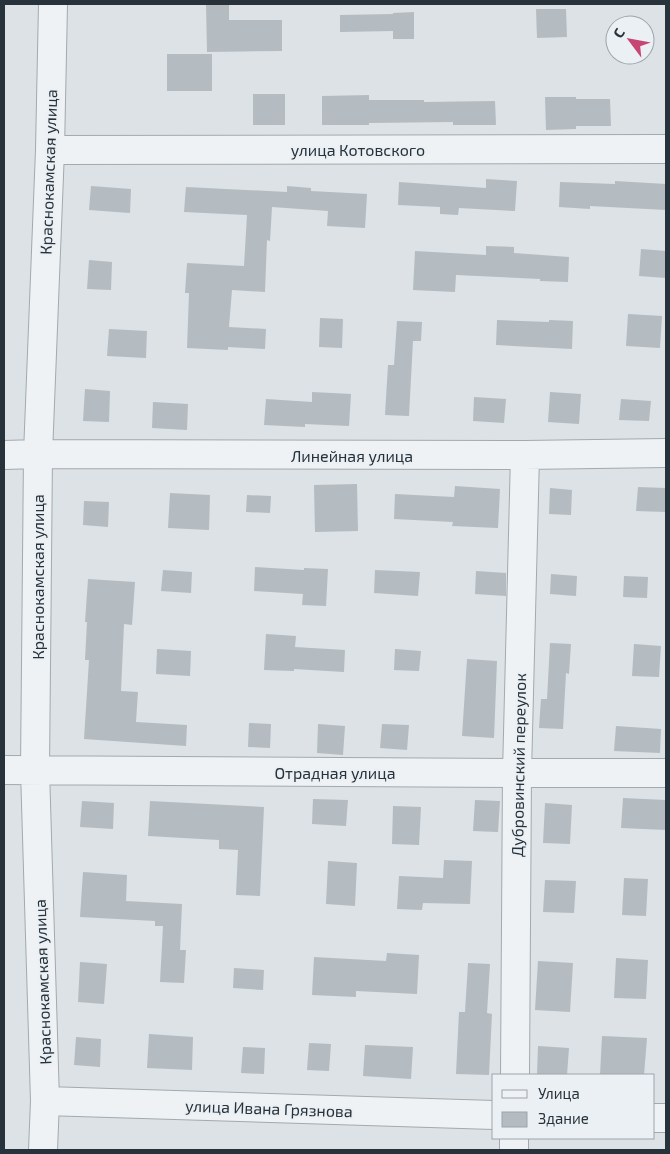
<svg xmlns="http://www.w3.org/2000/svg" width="670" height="1154" viewBox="0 0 670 1154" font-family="'Exo 2',sans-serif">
<rect width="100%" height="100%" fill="#dce2e6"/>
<path fill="#b4bcc2" d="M206,4H229V20H282V51L207,52Z
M536,9H566L567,37L537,38Z
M414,12V39H393V31L340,32V15L393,14V13Z
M167,54H212V91H167Z
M253,94H285V125H253Z
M369,95V100H424V102L495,101L496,125H453V122L369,123V125H322V96Z
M545,97H576V99H610L611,126H576V129L546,130Z
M486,179L517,181L515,211L459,208L458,215L440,214V207L398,205L399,182L486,188Z
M615,181L666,184V210L590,206V209L559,207L560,182L615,184Z
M91,186L131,189L130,213L89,210Z
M287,186L311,188V191L367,194L365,228L327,226L328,211L272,207L270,241L267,240L265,292L232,290L229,327L266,329L265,349L228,347V350L187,348L189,293H185L187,263L244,266L247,215L184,212L186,187L287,192Z
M486,246L514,247V253L569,257L568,282L540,281V279L456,275L455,292L413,290L415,251L486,255Z
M641,249L666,251V278L639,276Z
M89,260L112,262L111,290L87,289Z
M628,314L662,316L660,348L626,346Z
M320,318L343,319L342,348L319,347Z
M497,320L549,322V320L573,321L572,349L496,345Z
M397,321L422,322L421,341H413L409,416L385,415L388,365H394Z
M109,329L147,331L146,358L107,356Z
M85,389L110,391L109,422L83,421Z
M312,392L351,394L349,426L305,424V427L264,425L266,399L312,402Z
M550,392L581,394L579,424L548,422Z
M474,397L506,399L504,423L473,421Z
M621,399L651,401L649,421L619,420Z
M153,402L188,404L187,430L152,428Z
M357,484L358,531L315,532L314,485Z
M455,486L500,489L498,528L452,526L453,522L394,519L395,494L454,497Z
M638,487L666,488V512L636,511Z
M550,488L572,490L571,515L549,514Z
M170,493L210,495L209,530L168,528Z
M247,495L271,496L270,513L246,512Z
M84,501L109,502L108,527L83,525Z
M255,567L304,570V568L328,569L326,606L302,605L303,594L254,591Z
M163,570L192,572L191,593L161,591Z
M375,570L420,572L418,596L374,593Z
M476,571L506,573V596L475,594Z
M551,574L577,576L576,596L550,594Z
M624,576L648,577L647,598L623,597Z
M88,579L135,582L132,625L124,624L121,691L138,692L136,722L187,725L186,746L84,739L89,660H85L87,622H85Z
M266,634L296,636L295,647L345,650L344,672L294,669V671L264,670Z
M550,643L571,644L569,674L566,673L563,729L539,728L541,699H547Z
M634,644L661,646L659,677L632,676Z
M157,649L191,651L190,676L156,674Z
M395,649L421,651L419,671L394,670Z
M467,659L497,661L494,738L462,736Z
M249,723L271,724L270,748L248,747Z
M318,724L345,726L343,755L317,753Z
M382,724L409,725L407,750L380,748Z
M616,726L661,729L660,753L614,751Z
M623,798L666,800V830L621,828Z
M313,799L348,800L346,826L312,824Z
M475,800L500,801L498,832L473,831Z
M82,801L114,803L113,829L80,827Z
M150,801L264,807L260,896L236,895L238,850L219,849V840L148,836Z
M545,803L572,805L570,844L543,843Z
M393,806L421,807L419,845L392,844Z
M444,860L472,861L470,904L423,903L422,910L397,909L399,876L443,878Z
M328,861L357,863L355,906L326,904Z
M83,872L127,875L126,901L182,904L180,950H186L184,983L160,982L163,926H155V921L80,917Z
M624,878L648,879L646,916L622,915Z
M545,880L576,881L574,913L543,912Z
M387,953L419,955L417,994L356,991V997L312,995L314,957L386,961Z
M616,958L648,960L646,999L614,998Z
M538,961L573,963L570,1012L535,1010Z
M80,962L107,964L104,1004L78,1002Z
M468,963L490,964L487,1013L492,1014L489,1075L456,1074L459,1012H465Z
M234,968L264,970L263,990L233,988Z
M149,1034L193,1037L192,1070L147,1068Z
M602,1036L647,1038L644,1075H600Z
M76,1037L101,1039L100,1067L74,1065Z
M309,1043L331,1044L329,1071L307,1070Z
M365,1045L413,1047L411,1079L363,1076Z
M538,1046L569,1048L567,1075H537Z
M243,1047L265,1048L264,1074L241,1073Z"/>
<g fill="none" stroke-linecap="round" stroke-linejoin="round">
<g stroke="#a2aaaf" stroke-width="30">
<path id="minor" d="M50,150L666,149
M4,455L38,454L525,455L666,453
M4,770L517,773H666
M515,1075L517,773L525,455
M45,1101L494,1115
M654,1118H666
M43,1150L45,1101L35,770L38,454L50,150L53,4
M514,1150V1138"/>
</g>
<use href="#minor" stroke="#eff2f4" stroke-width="28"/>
</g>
<g text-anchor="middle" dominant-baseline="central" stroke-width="4" stroke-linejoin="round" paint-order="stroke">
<g font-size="16" fill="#27323b" stroke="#ebf0f4">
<text x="358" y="149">улица Котовского</text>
<text transform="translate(48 172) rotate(-88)">Краснокамская улица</text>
<text x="352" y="455">Линейная улица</text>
<text transform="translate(37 577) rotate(-90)">Краснокамская улица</text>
<text transform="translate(518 765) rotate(-89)">Дубровинский переулок</text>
<text x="335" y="772">Отрадная улица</text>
<text transform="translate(42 982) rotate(-92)">Краснокамская улица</text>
<text transform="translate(269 1108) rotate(2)">улица Ивана Грязнова</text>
</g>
</g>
<rect width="670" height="1154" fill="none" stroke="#27323b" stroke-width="10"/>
<rect x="492" y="1074" width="162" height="65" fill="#ebf0f4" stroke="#9da4aa"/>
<rect x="502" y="1090" width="25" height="8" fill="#eff2f4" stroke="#9da4aa"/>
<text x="538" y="1099" font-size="15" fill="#27323b">Улица</text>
<rect x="502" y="1112" width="25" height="15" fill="#b4bcc2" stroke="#9da4aa"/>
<text x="538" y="1124" font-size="15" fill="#27323b">Здание</text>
<g transform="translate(630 40) rotate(302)"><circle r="24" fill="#ebf0f4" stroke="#9da4aa"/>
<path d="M0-4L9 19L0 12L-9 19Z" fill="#c74572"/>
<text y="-8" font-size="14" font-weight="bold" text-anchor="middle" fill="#27323b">С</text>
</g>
</svg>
